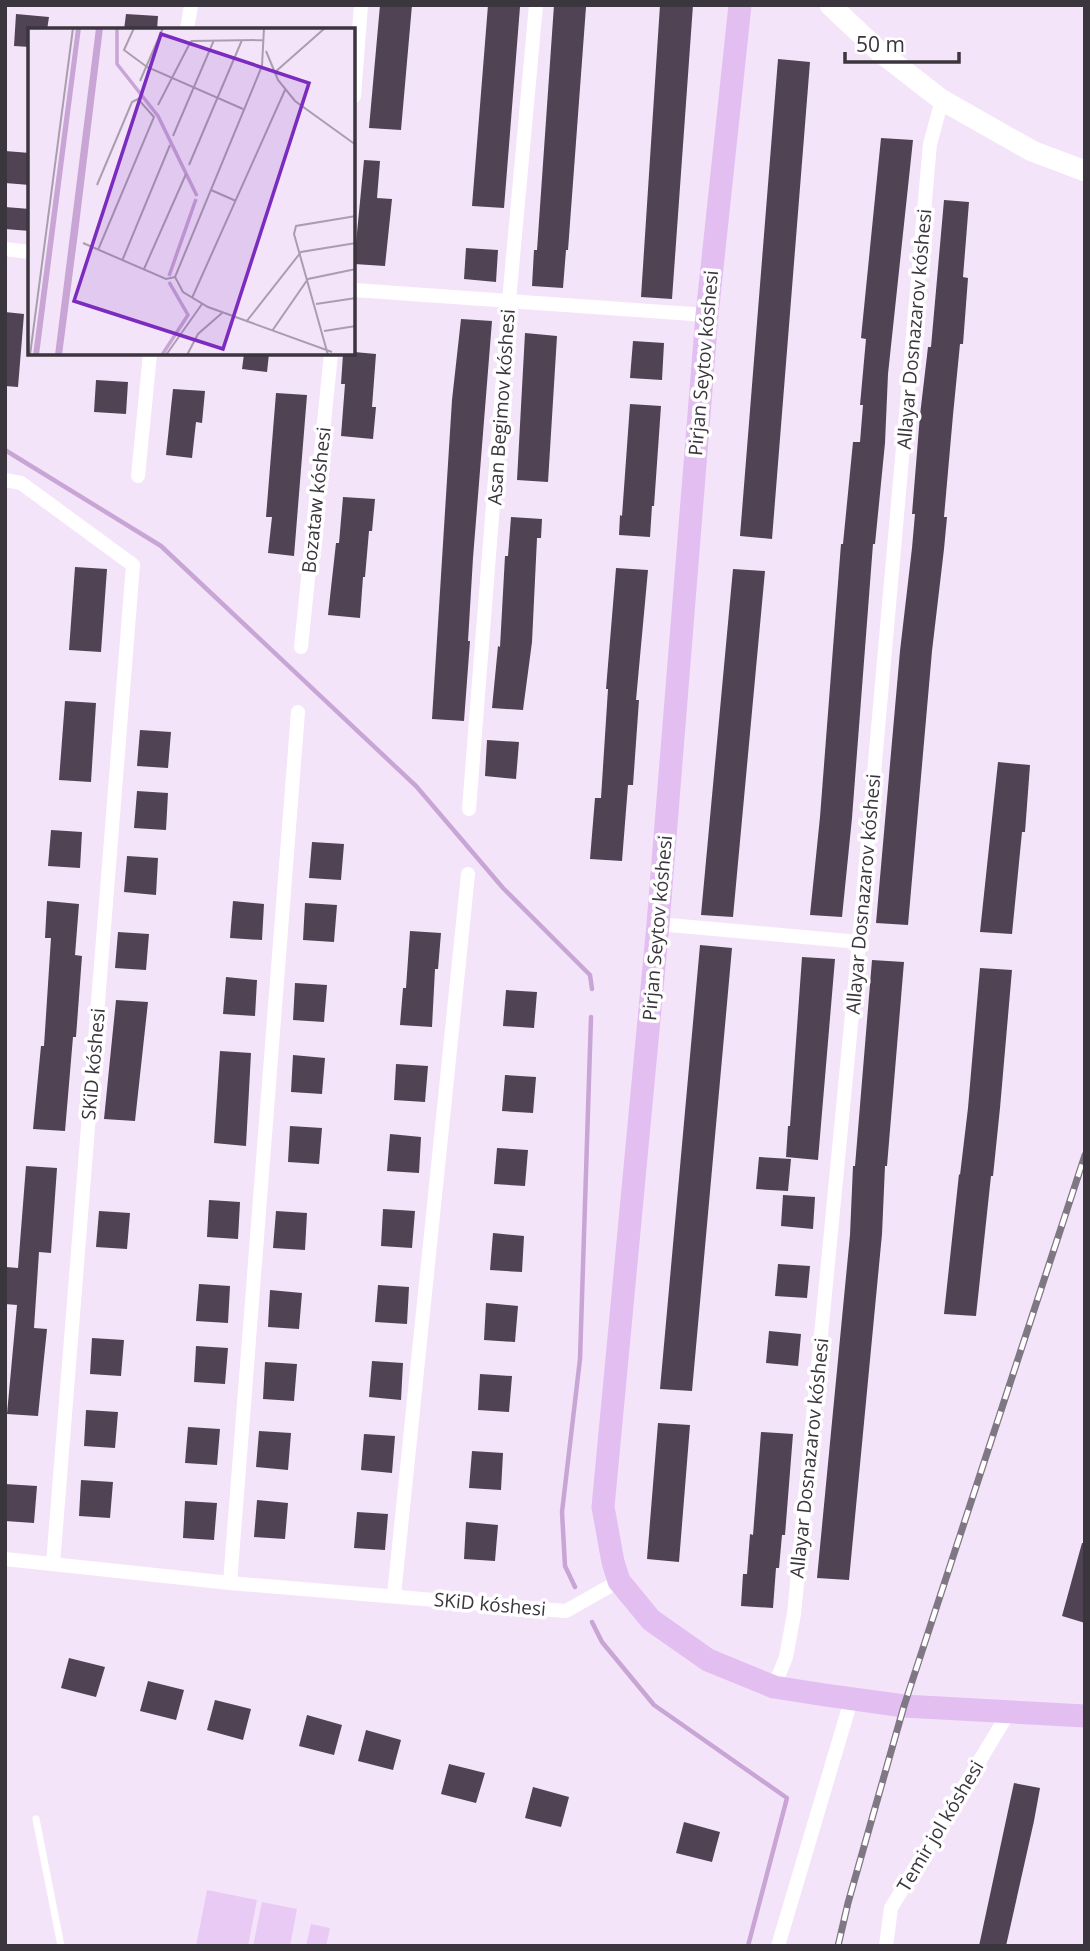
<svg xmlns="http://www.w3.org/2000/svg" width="1090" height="1951" viewBox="0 0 1090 1951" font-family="'Open Sans',sans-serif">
<rect width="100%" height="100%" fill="#f4e4fa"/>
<path fill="#e9caf5" d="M207,1890L257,1900L248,1946H196Z
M262,1902L297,1909L290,1946H253Z
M311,1924L330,1928L326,1946H306Z"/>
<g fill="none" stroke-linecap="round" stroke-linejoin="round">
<path stroke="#c8a5d5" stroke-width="4.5" d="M5,450L161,546L416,786L503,888L590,975L592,989
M575,1587L565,1566L562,1512L580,1359L591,1017
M592,1622L602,1642L654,1705L787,1798L748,1946"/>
</g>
<path fill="#4f4354" d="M380,5H412L401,130L369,128Z
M488,5L520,7L504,208L472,206Z
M554,5L586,7L568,250H566L563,288L532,286L534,250H537Z
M660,5H693L672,299L641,297Z
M16,14L49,17L47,30H30V47L14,46Z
M126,14L158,16L157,30H124Z
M778,59L810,62L772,539L740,536Z
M881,138L913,140L888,374L885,443L875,544H873L852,818L842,917L810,915L820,817L841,544H843L853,442H860L863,405H860L866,339L861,338Z
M5,151L30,153V185L5,183Z
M364,160L380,161L377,198L392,199L385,266L354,264Z
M944,200L969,202L963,277L968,278L963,344H960L953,415L944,517H947L944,549L932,651L908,925L876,923L900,651L912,548L915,514H912L920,415L928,347H931Z
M5,207L30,209V231L5,229Z
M466,248L498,250L496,282L464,279Z
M5,312L24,314L18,387L5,386Z
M461,319L492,321L473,558L468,641H470L464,721L432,719L452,400Z
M525,333L557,336L548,482L517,480Z
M633,341L664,343L662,380L630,378Z
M354,352L376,354L372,407H376L373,439L341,436L345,384H341L343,354Z
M244,354H269L267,372L242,369Z
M96,380L128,382L126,414L94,412Z
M173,389L205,391L202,423L196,422L192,458L166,455Z
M276,393L307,395L294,556L268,553L272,517H266Z
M630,404L661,406L654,506H652L650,537L619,535L620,515L622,516Z
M343,497L375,499L372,531H369L365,577H363L360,618L328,615L336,543H339Z
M511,517L542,519L541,538H537L532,642L523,710L492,708L498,646L500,647L505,556H508Z
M75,567L107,569L101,652L69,650Z
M616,568L648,570L636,700H639L633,785H628L622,861L590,859L595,798H601L608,689H606Z
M733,569L765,571L733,917L701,915Z
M65,701L96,703L91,782L59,780Z
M140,730L171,732L168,768L137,766Z
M487,740L519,742L516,779L485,776Z
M998,762L1030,765L1025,832H1022L1012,934L980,932Z
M137,791L168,793L166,830L134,828Z
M51,830L82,832L80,868L48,866Z
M312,842L344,844L341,880L309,878Z
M127,856L158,858L156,895L124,892Z
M47,901L79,904L75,955L82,956L76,1037H73L65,1131L33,1129L41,1046H44L51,938H45Z
M233,901L264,904L262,940L230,938Z
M305,903L337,905L334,942L303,940Z
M410,931L441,933L438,969H435L432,1027L400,1025L403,988H406Z
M118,932L149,934L146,970L115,968Z
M700,945L732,948L692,1391L660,1389Z
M802,957L835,959L818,1160L786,1157L788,1126H790Z
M872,960L904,962L887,1166H885L882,1234L849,1580L817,1578L850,1235L853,1166H855Z
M980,968L1012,970L1000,1108L993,1176H991L976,1316L944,1314L959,1174L960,1175L968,1108Z
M226,977L257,980L255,1016L223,1014Z
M295,983L327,985L324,1022L293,1020Z
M506,990L537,992L534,1028L503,1026Z
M116,1000L148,1002L135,1121L104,1119Z
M220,1051L251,1053L246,1146L214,1143Z
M293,1055L325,1058L322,1094L291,1092Z
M396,1064L428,1066L425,1102L394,1100Z
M505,1075L536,1077L533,1113L502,1111Z
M290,1126L322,1128L319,1164L288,1162Z
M390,1134L421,1137L419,1173L387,1171Z
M497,1148L528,1150L525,1186L494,1184Z
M759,1157L791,1159L788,1191L756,1189Z
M26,1166L57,1168L51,1253L39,1252L34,1328L47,1329L38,1416L7,1414L17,1305L5,1304L6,1267L18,1268Z
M783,1195L815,1197L813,1229L781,1226Z
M209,1200L240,1202L238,1239L207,1237Z
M383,1209L415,1211L412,1248L381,1246Z
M99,1211L130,1213L127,1249L96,1247Z
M276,1211L307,1213L305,1250L273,1248Z
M493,1233L524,1236L522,1272L490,1270Z
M778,1264L810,1266L807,1298L775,1296Z
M199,1284L230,1286L228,1323L196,1321Z
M378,1285L409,1287L407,1324L375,1322Z
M270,1290L302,1293L299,1329L268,1327Z
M486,1303L518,1306L515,1342L484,1340Z
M769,1331L801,1334L798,1366L766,1363Z
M92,1338L124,1340L121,1376L90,1374Z
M196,1346L228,1348L225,1384L194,1382Z
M372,1361L403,1363L401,1400L369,1397Z
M265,1362L297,1364L294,1401L263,1399Z
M480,1374L512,1376L509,1412L478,1410Z
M86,1410L118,1412L115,1448L84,1446Z
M658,1423L690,1425L679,1562L647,1559Z
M188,1427L220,1429L217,1465L185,1463Z
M259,1431L291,1433L288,1470L256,1467Z
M761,1432L793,1434L785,1535H782L779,1568H776L773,1608L741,1606L743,1574H747L750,1534L753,1535Z
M364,1434L395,1436L392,1473L361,1470Z
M472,1451L503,1453L501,1490L469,1488Z
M81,1480L113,1482L110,1518L79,1516Z
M5,1484L37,1486L34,1523L5,1521Z
M257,1500L288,1503L285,1539L254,1537Z
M185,1501L217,1503L214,1540L183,1538Z
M357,1512L388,1514L385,1550L354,1548Z
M466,1522L498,1525L495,1561L464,1559Z
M1082,1543H1085V1623L1062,1616Z
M69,1658L105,1667L96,1697L61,1688Z
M148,1681L184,1690L176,1720L140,1711Z
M215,1700L251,1709L243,1740L207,1730Z
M307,1715L342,1725L334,1755L299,1746Z
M366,1730L401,1740L393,1770L358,1761Z
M449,1764L485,1773L476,1803L441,1794Z
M1014,1783L1040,1788L1034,1821L1006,1946H979Z
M533,1787L569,1797L561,1827L525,1818Z
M684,1822L720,1832L712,1862L676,1853Z"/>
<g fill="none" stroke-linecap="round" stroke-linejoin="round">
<path stroke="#fff" stroke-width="7" d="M36,1819L61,1946"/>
<path stroke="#fff" stroke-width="14" d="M187,30L191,5
M354,96L361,5
M5,249L30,252
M354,290L707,315
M138,476L150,354
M5,480L21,483L133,565L53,1564
M301,647L331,354
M469,809L509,301L536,5
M658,924L859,942
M5,1559L230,1583L566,1611L619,1581
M230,1583L298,712
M394,1595L468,874
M774,1687L786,1657L794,1614L859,942L930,144L942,100
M778,1946L852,1697
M886,1946L891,1908L1009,1712"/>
<path stroke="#fff" stroke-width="21" d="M830,5L880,52L942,100L1032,151L1085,171"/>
<path stroke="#e3bef1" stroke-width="23" d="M740,5L707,315L658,924L603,1507L613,1562L619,1581L651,1620L708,1660L774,1687L825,1695L904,1706L1085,1716"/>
<g stroke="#807784" stroke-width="7">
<path id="rail" d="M838,1946L848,1903L904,1706L1085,1155"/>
</g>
<use href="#rail" stroke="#fff" stroke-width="4.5" stroke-dasharray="13" stroke-linecap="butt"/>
</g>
<g text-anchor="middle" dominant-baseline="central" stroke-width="7" stroke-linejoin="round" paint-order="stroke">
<g font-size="19" fill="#3b353d" stroke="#fff">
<text transform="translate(914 329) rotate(-85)">Allayar Dosnazarov kóshesi</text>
<text transform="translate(703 363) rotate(-85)">Pirjan Seytov kóshesi</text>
<text transform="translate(501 407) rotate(-86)">Asan Begimov kóshesi</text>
<text transform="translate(316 500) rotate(-84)">Bozataw kóshesi</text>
<text transform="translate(863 894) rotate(-85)">Allayar Dosnazarov kóshesi</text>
<text transform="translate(657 928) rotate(-85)">Pirjan Seytov kóshesi</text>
<text transform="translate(93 1064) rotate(-85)">SKiD kóshesi</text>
<text transform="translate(809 1458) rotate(-84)">Allayar Dosnazarov kóshesi</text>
<text transform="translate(490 1604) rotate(5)">SKiD kóshesi</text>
<text transform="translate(940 1826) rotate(-59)">Temir jol kóshesi</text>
</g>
</g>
<g transform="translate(28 28)">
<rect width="327" height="327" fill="#f4e4fa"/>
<path d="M48,0H53L11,327H5ZM68,0H75L50,205L34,327H27Z" fill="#c8a5d5"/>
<path fill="none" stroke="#c8a5d5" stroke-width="3.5" d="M89,0V36L130,88L169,168M141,248L168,171M134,327L160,287L141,254"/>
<path fill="none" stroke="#aa9eae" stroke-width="2" d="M106,0L96,22L119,39L215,81M236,0L234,38L147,249L155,264L180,279L304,324M163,13L236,12M238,23L250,52L267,73L328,117M246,45L297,0M112,53L135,0M130,77L163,13M145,108L186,12M161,137L214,12M69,157L104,74L110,71L126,89L70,222M183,162L208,173M55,215L138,251L147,249M94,233L142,117M116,241L158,146M164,270L257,62M288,276L328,270M218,294L273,224L328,215M244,303L280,251L328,241M296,303L328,298M2,327L45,0M138,327L174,276M159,327L170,306L194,285M300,327L266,206L268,198L328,188"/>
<path fill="#7b2cbf" fill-opacity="0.15" stroke="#7b2cbf" stroke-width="3.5" d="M133,6L281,55L195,321L46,273Z"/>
<rect width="327" height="327" fill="none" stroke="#3b353d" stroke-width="3.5"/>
</g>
<rect width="1090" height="1951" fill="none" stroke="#3b353d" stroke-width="14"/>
<path d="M845 52v10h114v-10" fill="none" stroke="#3b353d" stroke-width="3.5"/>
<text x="856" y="52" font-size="21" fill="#3b353d" stroke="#ffffff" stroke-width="5" paint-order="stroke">50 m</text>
</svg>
